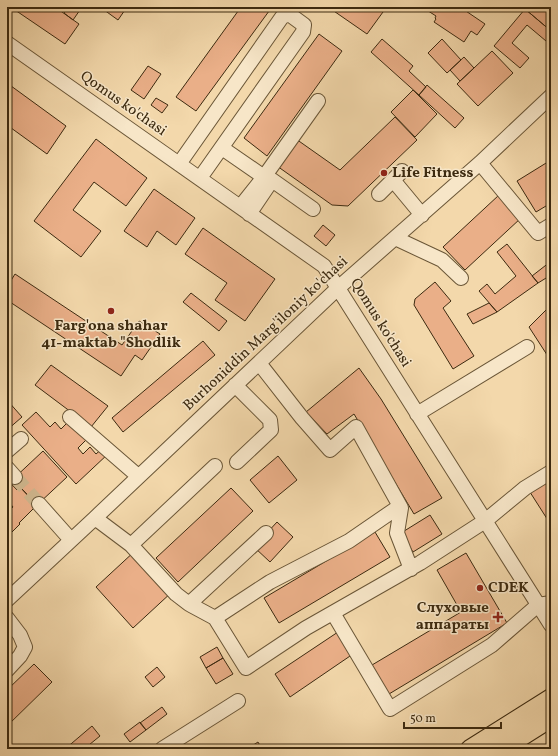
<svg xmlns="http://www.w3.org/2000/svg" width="558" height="756" viewBox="0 0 558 756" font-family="Vollkorn,serif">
<rect width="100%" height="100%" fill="#f3d8ab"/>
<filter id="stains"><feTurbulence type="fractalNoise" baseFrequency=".005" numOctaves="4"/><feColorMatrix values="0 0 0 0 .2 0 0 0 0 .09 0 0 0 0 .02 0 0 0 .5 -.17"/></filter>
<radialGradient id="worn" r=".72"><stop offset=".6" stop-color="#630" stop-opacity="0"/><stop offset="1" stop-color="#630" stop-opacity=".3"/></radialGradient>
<path fill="#eaaf88" stroke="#3c2a10" d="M17,7H55L79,24L65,44L15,10Z
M68,7H82L73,20L64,13Z
M100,7H127L118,20Z
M241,7H272L196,111L176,97Z
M328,7H376L383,12L367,34Z
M422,7H460L485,24L477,35L471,31L464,42L434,22L436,19L435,18L436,16Z
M523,7H551V31L525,9Z
M525,9L551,31V36L546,41L527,25L512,43L529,58L520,68L494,46Z
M319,34L342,51L267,156L244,138Z
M382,39L413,66L409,71L426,87L419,95L371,52Z
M442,39L461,60L447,73L428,53Z
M492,51L513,73L478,106L457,84Z
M464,57L474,68L460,81L450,70Z
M148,66L161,74L144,99L131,90Z
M7,83L66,126L47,154L7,125Z
M427,85L464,118L455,128L419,95Z
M413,90L437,114L415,137L391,112Z
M156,98L168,105L162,113L151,105Z
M395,117L417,140L348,206L332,205L277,166L296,139L340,170Z
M96,139L147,178L126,206L94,182L73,210L101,231L81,257L34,221Z
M551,160V203L536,212L517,181Z
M154,189L195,218L176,245L157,231L147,247L124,231Z
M499,195L521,218L465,270L443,247Z
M323,225L335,235L326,246L314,236Z
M203,228L275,279L245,321L215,300L227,283L185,254Z
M507,244L538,283L497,312L479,291L487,284L495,294L516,276L497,252Z
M550,262L551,275L538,283L532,276Z
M15,274L122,345L139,321L160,334L142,360L135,355L121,376L7,300V287Z
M435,282L451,301L443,308L474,356L453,369L414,305L415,299Z
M191,293L227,321L219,331L183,302Z
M489,303L497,312L473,324L467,314Z
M549,307L551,309V361L529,327Z
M203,341L215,355L123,432L112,418Z
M51,365L108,406L91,427L35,385Z
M359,368L381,399L442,498L414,514L354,414L327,434L306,412Z
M7,400L22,417L7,430Z
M36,412L50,427L55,422L61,429L69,421L86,440L78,448L83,454L90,447L96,454L104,447L109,453L76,484L22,425Z
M43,451L67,477L37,505L20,487L17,490L10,482Z
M278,456L297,480L269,503L250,480Z
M7,470L14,478L10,482L17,490L20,487L37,505L19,523L20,524L7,537V512L13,507L7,500Z
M551,474V525L528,489Z
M231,488L253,511L178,582L156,558Z
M430,515L442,534L413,552L401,533Z
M277,522L293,537L270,562L254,547Z
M375,532L390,557L279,623L264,598Z
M136,550L173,591L133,628L96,587Z
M466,553L507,623L389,694L372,665L461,612L437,570Z
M338,632L353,654L290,697L275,674Z
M217,647L223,658L206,668L200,657Z
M223,658L233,674L216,684L206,668Z
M34,664L52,682L7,726V690Z
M157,667L165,677L153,687L145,677Z
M162,707L167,714L146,730L140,723Z
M140,722L146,730L130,742L124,734Z
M92,726L100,736L84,749H65Z
M258,742L262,749H247Z"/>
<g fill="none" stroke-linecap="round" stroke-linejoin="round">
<path stroke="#ceb58c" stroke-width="14" stroke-dasharray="14 7" stroke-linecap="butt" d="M15,477L39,504"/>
<g stroke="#6a5637" stroke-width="16">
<path id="minor" d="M7,43L324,266L551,625
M222,148L264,177
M480,163L538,233L551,225
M179,164L282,17L289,14L304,25L303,32L200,178
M393,180L402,171
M379,194L393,180L422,215
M240,207L264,177L318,101
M249,214L272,180L313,209
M395,238L442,260L461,278
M259,363L302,418L330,450L356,427L401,508L397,533L411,569
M235,385L270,420L271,430L237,462
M417,414L527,347
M70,417L138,476
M7,451L21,439
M7,468L15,477
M39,504L71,540
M95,518L131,545L176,594L189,604L215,618L246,668L306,628L420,563L485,521L525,488L551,472
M131,545L215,466
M7,600L95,518L338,288L480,163L551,96
M189,604L266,533
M333,613L390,709L492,645L538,605L551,603
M7,618L20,635L25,647L20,656L7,670
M215,618L270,582L349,541L400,506
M162,749L238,701"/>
</g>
<g stroke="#3c2a10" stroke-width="20">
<path id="major" d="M470,749L551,698
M502,749L551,718"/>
</g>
<use href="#minor" stroke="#f7e6c8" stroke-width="14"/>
<use href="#major" stroke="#f3d8ab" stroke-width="18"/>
</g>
<g fill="#8f2418" stroke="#f7e6c8" stroke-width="1.5">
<circle cx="384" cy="173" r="4"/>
<circle cx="111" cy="311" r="4"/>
<circle cx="480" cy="588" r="4"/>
<path d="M496 611h4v4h4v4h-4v4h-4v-4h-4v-4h4z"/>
</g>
<g text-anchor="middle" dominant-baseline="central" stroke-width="3" stroke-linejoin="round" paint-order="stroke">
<g font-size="15" fill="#3c2a10" stroke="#f7e6c8">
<text transform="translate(123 104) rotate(35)">Qomus ko'chasi</text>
<text transform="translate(380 323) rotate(58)">Qomus ko'chasi</text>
<text transform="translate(266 334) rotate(-43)">Burhoniddin Marg'iloniy ko'chasi</text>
</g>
<g font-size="15" font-weight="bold" fill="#3c2a10" stroke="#f7e6c8" text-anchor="start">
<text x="392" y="173">Life Fitness</text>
<text x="111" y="326" text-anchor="middle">Farg'ona shahar<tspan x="111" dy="17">41-maktab "Shodlik</tspan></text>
<text x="488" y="588">CDEK</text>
<text x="489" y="608" text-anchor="end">Слуховые<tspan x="489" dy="17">аппараты</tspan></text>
</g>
</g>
<rect width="558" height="756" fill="none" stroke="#f3d8ab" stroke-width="24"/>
<rect x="8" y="8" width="542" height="740" fill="none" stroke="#3c2a10" stroke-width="2"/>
<rect x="12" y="12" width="534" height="732" fill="none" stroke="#3c2a10"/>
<path d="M404 722v6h97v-6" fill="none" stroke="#3c2a10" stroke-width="2"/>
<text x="410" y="722" font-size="12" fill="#3c2a10" stroke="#f7e6c8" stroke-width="3" paint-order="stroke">50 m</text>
<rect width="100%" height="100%" filter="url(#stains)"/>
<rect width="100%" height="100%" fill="url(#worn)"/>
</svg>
